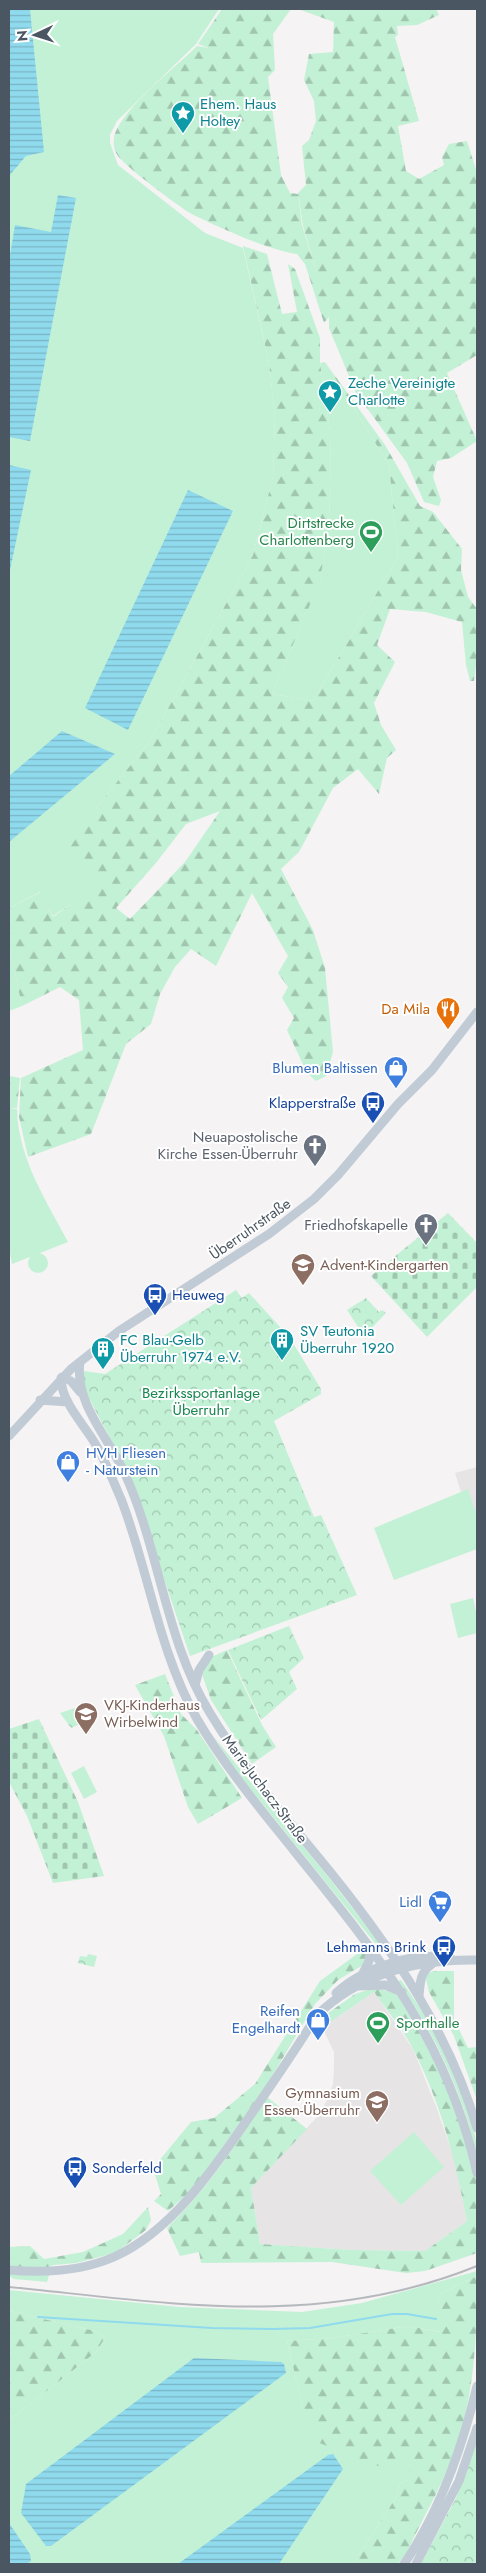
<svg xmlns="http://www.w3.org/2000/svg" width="486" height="2573" viewBox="0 0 486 2573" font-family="Jost,sans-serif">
<defs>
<pattern id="forest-firs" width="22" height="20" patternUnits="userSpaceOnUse" patternTransform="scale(1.25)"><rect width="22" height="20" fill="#c3f1d5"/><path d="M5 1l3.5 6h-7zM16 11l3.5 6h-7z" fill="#a0c6b0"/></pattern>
<pattern id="cemetery-stones" width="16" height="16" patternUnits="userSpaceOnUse" patternTransform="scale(1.25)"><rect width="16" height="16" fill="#c3f1d5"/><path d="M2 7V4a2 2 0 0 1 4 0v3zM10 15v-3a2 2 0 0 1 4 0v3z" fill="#a0c6b0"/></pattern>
<pattern id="park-crowns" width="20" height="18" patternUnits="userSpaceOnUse" patternTransform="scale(1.25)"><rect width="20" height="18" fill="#c3f1d5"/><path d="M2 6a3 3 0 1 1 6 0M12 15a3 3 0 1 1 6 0" fill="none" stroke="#a0c6b0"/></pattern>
<pattern id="water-rules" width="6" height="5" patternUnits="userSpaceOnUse" patternTransform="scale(1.25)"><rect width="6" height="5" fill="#90daee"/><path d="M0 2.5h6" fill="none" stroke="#78b4c4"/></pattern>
</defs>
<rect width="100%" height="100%" fill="#f5f3f3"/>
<path fill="#e6e4e5" d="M477,1467V1515L468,1490L461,1492L455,1473Z
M374,1992L413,2049L437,2109L456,2164L467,2221L425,2251L352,2250L260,2244L251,2188L317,2117L326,2102L333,2084L334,2068V2052L324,2031L329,2023Z"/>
<path fill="#c3f1d5" d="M9,9H219L196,44L117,121L110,135V143L118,165L205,233L243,248L269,363L275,416L273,477L253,555L150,741L96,808L98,885L53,916L40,892L9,908Z
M325,362L389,465L398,557L313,701L272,694L320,580L328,530L331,485L330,431L320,363Z
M9,946L22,1006L9,1011Z
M9,1109H17C18,1158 46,1200 68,1242L12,1264L9,1248Z
M28 1263a10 10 0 1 1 20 0a10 10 0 1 1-20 0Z
M468,1489L477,1515V1549L394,1580L374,1528Z
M473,1598L477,1617V1633L458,1638L450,1604Z
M214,1737L329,1878L386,1951L383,1953L235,1770Z
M84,1766L97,1792L84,1799L71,1773Z
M401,1980C432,2022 477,2104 477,2156C463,2094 435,2034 398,1981Z
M414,2132L444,2167L401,2205L370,2171Z
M477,2271V2276L438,2295L441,2332L409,2326L332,2338L287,2341L302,2404L409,2466V2479L400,2484L397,2496L353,2564H9V2421L96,2352L105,2338L95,2331L9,2311V2290L180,2307L302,2312L362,2303Z
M9,2272H50L47,2282L14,2279L9,2276Z"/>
<path fill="url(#forest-firs)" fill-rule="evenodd" d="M222,9H291L273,34L275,70L268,77L281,175L290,193L298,194L302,225L320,283L303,226L298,193L306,185L302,146L309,140L316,121L314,101L304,80L309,54L333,52L334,22L298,9H436L439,15L417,25L397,26L398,35L395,37L419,121L398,126L406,171L419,179L444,165L442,157L449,144L467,141L477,173V355L447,373L477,441L451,458L437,461L433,477L441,500L439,506L424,502L407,463L356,393L329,328V317L324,323L305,264L297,254C273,252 213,225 190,213C177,205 127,168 118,156C114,151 113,144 114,138C119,111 176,67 197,46L209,48L198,44Z
M243,246L267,254L282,314L297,312L288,264L295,269L320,338V363L330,431L331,485L328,530L320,581L272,694L313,701L398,557L389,465L325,362L385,445L420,506L433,512L462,549L461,570L468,597L477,609V658L474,681H470L466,665L462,622L426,612L390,609L377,645L395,662L374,703L381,725L396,750L387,758L379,794L358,769L333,788L299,852L281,869L313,930L325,968L333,1052L326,1076L316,1081L307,1073L287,1030L294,1018L282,998L288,987L278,973L288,956L252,893L216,966L191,949L175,967L160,994L151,1024L126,1044L91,1134L28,1157L19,1117L21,1078L83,1050L79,1000L60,987L22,1006L9,946V908L41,892L53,917L96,885L71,846L96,808L150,741L253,555L273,477L275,416L269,363ZM220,811L185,862L130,919L116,908L156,863L186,824Z
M9,1076L20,1078L17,1108L9,1109Z
M227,1650L262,1725L276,1747L252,1764L211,1700L198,1663Z
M165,1674L181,1714L197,1730L242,1798L198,1824L188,1807L164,1736L135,1685Z
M364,1949L366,1955L363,1965L338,1980L315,2004L266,2086L194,2188L168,2211L154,2201L161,2194L153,2168L191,2122L214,2118L255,2084L320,1981Z
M434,1971H454V2019L468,2048L477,2047V2100L454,2036L429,1992L426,1979L428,1973Z
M374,1988L396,1993L412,2020L423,2028L468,2138L477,2179V2253L425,2271L406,2273L332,2262L201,2263L199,2252L180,2256L167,2228C208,2188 236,2145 267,2097L307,2129L251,2188L260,2244L352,2250L425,2251L467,2221C456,2162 441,2103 413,2049C403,2029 387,2011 374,1992L329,2023L324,2016L355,1994Z
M148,2207L151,2220L146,2230L115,2253L76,2263L54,2265L42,2269L9,2268V2247L30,2246L44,2259L83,2252L123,2234Z
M477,2276C477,2334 475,2392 456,2447C444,2483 423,2517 407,2552L398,2564H353L397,2496L400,2484L409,2479V2466L397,2460L386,2469L317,2442L302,2404L287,2341L332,2338L409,2326L440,2332L438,2295Z
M9,2311L95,2331L105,2338L96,2352L9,2421Z"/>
<path fill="url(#cemetery-stones)" d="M448,1213L477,1243V1287L427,1337L371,1276Z
M39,1719L78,1802L104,1876L53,1883L27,1816L9,1782V1729Z"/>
<path fill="url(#park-crowns)" d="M236,1290L242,1298L249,1293L290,1338L321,1389V1394L274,1421L314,1517L321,1515L357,1595L190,1656L128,1472L84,1389L82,1379L84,1371L105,1374Z
M366,1298L379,1312L382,1310L386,1313L364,1336L347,1310Z
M289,1626L304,1658L289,1672L297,1689L261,1720L228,1650Z
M81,1706L86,1708L91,1719L71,1728L60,1713Z
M88,1954L97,1956L94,1967L78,1963L80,1956L87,1957Z
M477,2440V2564H421L456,2498Z"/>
<path fill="url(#water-rules)" d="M9,9H30L44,152L26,156L9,176Z
M58,195L76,198L30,441L9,437V261L15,225L51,232Z
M9,465L31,470L9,575Z
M188,490L233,511L128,730L85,708Z
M62,731L115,754L9,842V776Z
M194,2358L281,2362L284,2364L286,2373L51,2546H46L21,2513L26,2484Z
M333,2454L343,2469L279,2564H178L328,2455Z
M9,2523L30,2554L31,2561L26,2564H9Z"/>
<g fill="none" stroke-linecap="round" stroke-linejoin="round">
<path stroke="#90daee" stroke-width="2" d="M38,2317L212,2328L273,2329L310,2328L392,2314H407L436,2319"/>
<path stroke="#c1cbd6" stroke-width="9" d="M80,1362C74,1403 109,1438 125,1474C160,1551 165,1640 210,1713C245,1771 289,1821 332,1874C393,1950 450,2034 477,2128
M62,1377L71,1381L80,1392
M61,1378C61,1402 84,1424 96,1445C106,1462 113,1481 121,1499C149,1571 158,1650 197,1719C224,1765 258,1806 291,1847C376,1952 447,2038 477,2173
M40,1400L68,1402
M9,1436L71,1369L119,1331L269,1234L314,1199L338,1175L398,1104L432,1070L477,1012
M195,1685L199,1670L209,1655
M363,1973L369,1961L371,1948
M358,1986L385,1985L402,1992
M336,1993C363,1968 414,1951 451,1958
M419,1997C420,1983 420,1972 432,1964
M9,2270C43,2273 82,2271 114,2257C174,2230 216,2165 252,2113C274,2081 297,2048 317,2015C361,1973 418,1959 477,1960
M404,2564C440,2511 462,2449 477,2386
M416,2564L459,2481L477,2428"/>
<path stroke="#b5b8bd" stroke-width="2" d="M9,2287C172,2303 319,2330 477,2266"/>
</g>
<defs>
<g id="sight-pin" transform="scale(1.25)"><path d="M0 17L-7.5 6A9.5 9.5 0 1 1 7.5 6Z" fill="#0f9aa8" stroke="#fff"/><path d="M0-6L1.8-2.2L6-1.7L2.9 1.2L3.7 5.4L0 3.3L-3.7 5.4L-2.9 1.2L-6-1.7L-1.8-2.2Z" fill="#fff"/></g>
<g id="stadium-pin" transform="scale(1.25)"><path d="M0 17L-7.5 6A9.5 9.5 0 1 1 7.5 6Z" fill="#2e9e5b" stroke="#fff"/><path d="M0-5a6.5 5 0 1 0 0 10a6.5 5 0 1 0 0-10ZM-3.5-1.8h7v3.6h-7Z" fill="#fff"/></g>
<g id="restaurant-pin" transform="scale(1.25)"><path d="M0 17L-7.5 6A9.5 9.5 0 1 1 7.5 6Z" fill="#e8710a" stroke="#fff"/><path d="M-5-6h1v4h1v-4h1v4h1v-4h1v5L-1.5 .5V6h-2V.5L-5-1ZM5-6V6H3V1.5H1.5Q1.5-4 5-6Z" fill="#fff"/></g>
<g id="shop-pin" transform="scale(1.25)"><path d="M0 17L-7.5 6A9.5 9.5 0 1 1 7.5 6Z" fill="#3f7fe0" stroke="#fff"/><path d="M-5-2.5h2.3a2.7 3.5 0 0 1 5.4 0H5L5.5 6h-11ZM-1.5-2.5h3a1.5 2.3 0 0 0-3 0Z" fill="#fff"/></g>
<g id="bus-pin" transform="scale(1.25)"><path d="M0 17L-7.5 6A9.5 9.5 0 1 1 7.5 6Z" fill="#1a4fb4" stroke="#fff"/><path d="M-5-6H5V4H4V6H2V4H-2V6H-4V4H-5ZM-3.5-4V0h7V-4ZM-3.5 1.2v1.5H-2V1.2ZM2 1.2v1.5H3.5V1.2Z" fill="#fff"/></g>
<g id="church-pin" transform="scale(1.25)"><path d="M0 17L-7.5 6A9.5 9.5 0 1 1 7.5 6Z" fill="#6b7280" stroke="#fff"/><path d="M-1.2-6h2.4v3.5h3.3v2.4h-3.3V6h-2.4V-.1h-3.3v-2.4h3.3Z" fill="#fff"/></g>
<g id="school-pin" transform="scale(1.25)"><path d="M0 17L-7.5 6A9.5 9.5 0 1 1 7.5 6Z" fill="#8d6e63" stroke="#fff"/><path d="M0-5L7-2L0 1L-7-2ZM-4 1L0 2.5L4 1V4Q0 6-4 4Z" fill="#fff"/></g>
<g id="building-pin" transform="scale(1.25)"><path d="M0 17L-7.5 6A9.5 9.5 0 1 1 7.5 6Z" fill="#0f9aa8" stroke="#fff"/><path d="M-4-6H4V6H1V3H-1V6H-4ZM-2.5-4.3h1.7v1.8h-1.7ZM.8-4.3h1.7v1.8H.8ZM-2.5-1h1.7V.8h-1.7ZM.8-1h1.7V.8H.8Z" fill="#fff"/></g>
<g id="supermarket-pin" transform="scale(1.25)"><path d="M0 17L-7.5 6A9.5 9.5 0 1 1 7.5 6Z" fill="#3f7fe0" stroke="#fff"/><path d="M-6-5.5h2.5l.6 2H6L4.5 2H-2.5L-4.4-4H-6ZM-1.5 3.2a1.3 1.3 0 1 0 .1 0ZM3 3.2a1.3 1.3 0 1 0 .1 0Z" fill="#fff"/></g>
</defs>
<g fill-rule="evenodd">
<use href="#sight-pin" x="183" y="113"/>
<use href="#sight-pin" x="330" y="392"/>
<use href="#stadium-pin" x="371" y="532"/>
<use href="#restaurant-pin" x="448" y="1009"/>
<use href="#shop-pin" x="396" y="1068"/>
<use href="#bus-pin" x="373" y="1103"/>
<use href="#church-pin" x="315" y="1146"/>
<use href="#church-pin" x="426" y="1225"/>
<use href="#school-pin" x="303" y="1265"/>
<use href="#bus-pin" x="155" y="1295"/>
<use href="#building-pin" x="282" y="1340"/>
<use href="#building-pin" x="103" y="1349"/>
<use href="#shop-pin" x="68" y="1462"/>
<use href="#school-pin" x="86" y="1714"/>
<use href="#supermarket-pin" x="440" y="1902"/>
<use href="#bus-pin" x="444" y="1947"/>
<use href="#shop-pin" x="318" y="2020"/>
<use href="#stadium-pin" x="378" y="2023"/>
<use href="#school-pin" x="377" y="2102"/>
<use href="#bus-pin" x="75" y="2168"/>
</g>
<g text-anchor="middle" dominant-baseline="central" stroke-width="4" stroke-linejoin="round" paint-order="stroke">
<g font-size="15" fill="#0d838f" stroke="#fff" text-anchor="start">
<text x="200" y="104">Ehem. Haus<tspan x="200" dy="17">Holtey</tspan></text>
<text x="348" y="383">Zeche Vereinigte<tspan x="348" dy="17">Charlotte</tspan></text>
<text x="300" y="1331">SV Teutonia<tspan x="300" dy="17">Überruhr 1920</tspan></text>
<text x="120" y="1340">FC Blau-Gelb<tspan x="120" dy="17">Überruhr 1974 e.V.</tspan></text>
</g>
<g font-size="15" fill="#27864d" stroke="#fff" text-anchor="end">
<text x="354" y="523">Dirtstrecke<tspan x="354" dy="17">Charlottenberg</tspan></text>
<text x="396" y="2023" text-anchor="start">Sporthalle</text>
</g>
<g font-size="15" fill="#c56008" stroke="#fff" text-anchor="end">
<text x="430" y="1009">Da Mila</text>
</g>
<g font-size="15" fill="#366cbe" stroke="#fff" text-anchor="end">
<text x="378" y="1068">Blumen Baltissen</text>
<text x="86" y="1453" text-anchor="start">HVH Fliesen<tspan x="86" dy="17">- Naturstein</tspan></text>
<text x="422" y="1902">Lidl</text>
<text x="300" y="2011">Reifen<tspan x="300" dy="17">Engelhardt</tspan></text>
</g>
<g font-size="15" fill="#164399" stroke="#fff" text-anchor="end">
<text x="356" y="1103">Klapperstraße</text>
<text x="172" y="1295" text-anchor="start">Heuweg</text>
<text x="426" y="1947">Lehmanns Brink</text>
<text x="92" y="2168" text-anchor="start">Sonderfeld</text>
</g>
<g font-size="15" fill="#5b616d" stroke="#fff" text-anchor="end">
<text x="298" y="1137">Neuapostolische<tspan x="298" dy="17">Kirche Essen-Überruhr</tspan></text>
<text x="408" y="1225">Friedhofskapelle</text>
</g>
<g font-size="15" fill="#4a5661" stroke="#fff">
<text transform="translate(250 1229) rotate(-35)">Überruhrstraße</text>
<text transform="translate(265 1789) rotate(53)">Marie-Juchacz-Straße</text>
</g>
<g font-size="15" fill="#785e54" stroke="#fff" text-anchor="start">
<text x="320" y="1265">Advent-Kindergarten</text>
<text x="104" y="1705">VKJ-Kinderhaus<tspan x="104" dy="17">Wirbelwind</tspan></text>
<text x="360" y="2093" text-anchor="end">Gymnasium<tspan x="360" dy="17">Essen-Überruhr</tspan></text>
</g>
<g font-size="15" fill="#17864f" stroke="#fff">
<text x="201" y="1393">Bezirkssportanlage<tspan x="201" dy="17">Überruhr</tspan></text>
</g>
</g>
<rect width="486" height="2573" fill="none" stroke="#4a5661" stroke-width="20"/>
<g transform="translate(35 35) rotate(266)" stroke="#ffffff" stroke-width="4" paint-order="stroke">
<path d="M0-4L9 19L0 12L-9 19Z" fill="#4a5661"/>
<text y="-8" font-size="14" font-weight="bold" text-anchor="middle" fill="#4a5661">N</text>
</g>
</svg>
